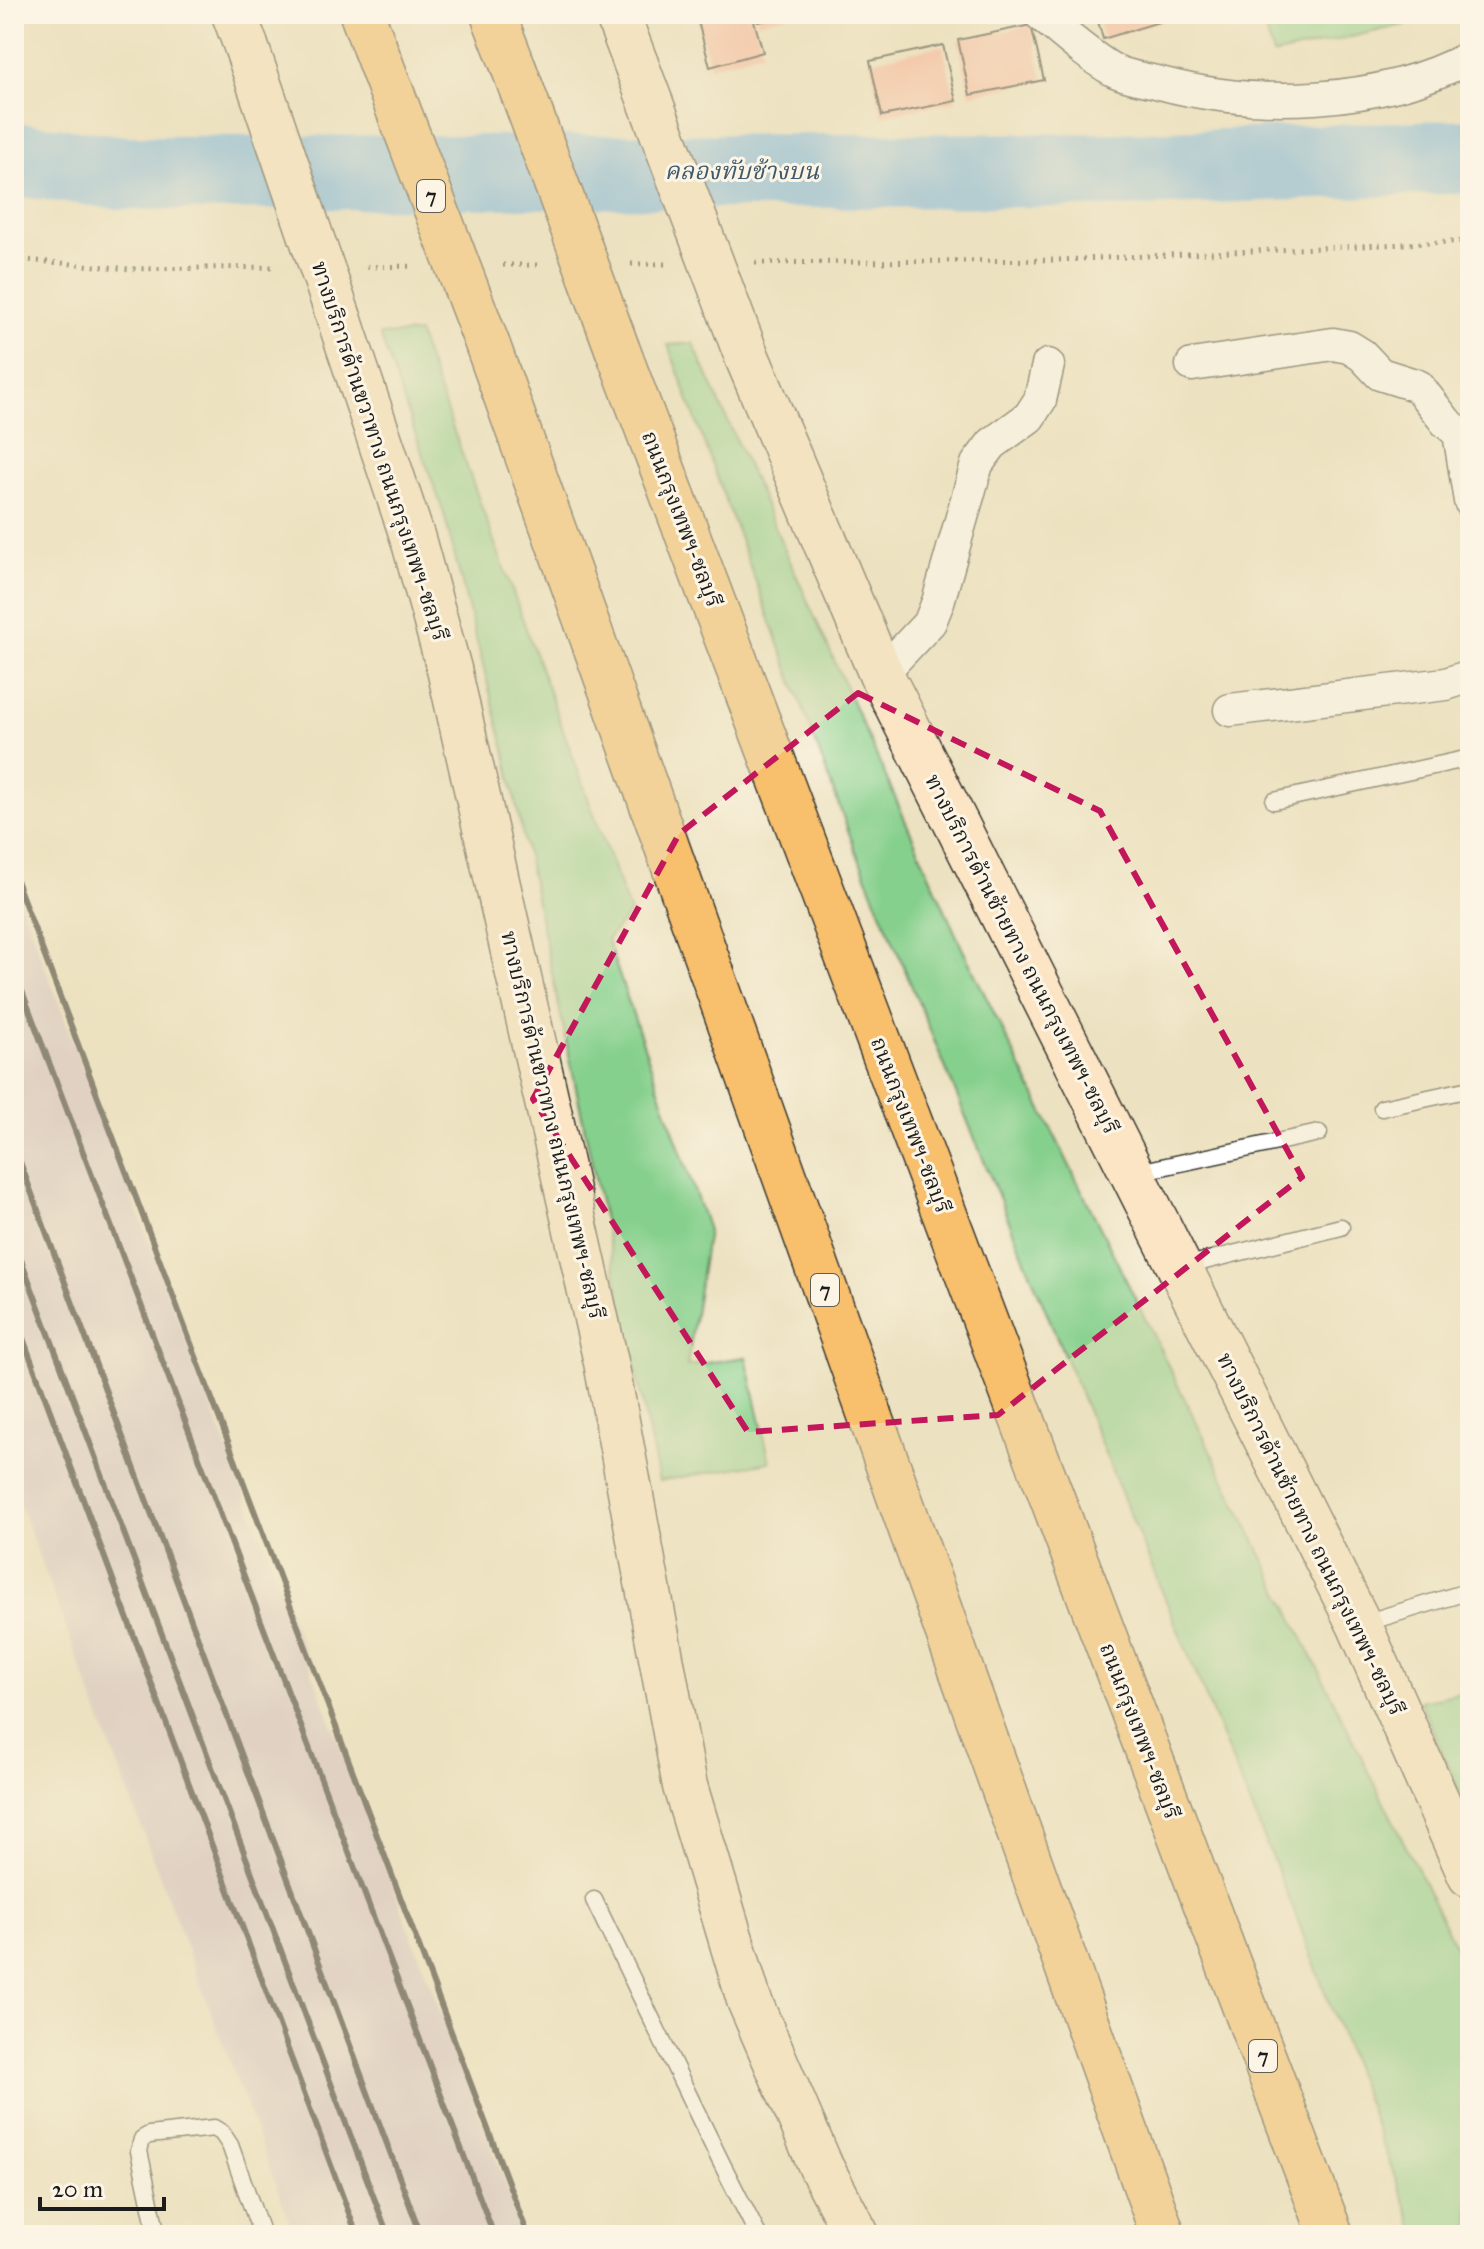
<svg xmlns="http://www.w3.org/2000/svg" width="1484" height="2249" viewBox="0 0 1484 2249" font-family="'IM FELL Great Primer','Noto Serif Thai',serif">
<rect width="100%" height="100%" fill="#fcf5e5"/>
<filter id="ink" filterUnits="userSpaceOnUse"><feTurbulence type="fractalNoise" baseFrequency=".0125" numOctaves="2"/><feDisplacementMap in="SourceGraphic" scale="16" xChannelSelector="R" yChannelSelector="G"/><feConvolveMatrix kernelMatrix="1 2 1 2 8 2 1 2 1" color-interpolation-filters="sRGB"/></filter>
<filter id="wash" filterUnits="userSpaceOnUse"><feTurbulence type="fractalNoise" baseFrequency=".006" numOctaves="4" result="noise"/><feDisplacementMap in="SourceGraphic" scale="32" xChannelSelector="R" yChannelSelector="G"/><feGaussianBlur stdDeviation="1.8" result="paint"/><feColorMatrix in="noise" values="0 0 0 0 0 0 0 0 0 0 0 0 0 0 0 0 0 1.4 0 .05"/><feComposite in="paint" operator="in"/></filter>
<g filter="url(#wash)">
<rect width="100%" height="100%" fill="#ece1c0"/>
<path fill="#d2bdc6" d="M14,885L525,2235H295L14,1490Z"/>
<path fill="#86d08d" stroke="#517654" stroke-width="2" d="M1262,14H1451L1273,55Z
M418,333L630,913L607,940L708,1230L687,1366L746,1357L770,1462L659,1481L505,751L444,514L380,335Z
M693,343L962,948L1458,1952L1470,1980V2235H1417L1293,1908L855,849L668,345Z
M1470,1691V1816L1420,1701Z"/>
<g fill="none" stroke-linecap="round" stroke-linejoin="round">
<path stroke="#72b4e7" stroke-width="74" d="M14,159L124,173L1119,170L1470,156"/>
</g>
<g id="blocks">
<path fill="#fcac92" d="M696,14H752L763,52L710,67Z
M756,14H791V15L758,22Z
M1096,14H1178L1179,16L1103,39Z
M1031,25L1044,80L970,95L958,40Z
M943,45L956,101L882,116L870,61Z"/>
</g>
</g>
<g filter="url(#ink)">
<use href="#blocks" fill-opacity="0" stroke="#3b3a35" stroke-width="2"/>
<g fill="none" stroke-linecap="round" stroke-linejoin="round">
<g stroke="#3b3a35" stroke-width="19">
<path id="service" d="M1274,801L1470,758
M1382,1108L1470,1089
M1134,1173L1319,1133
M1181,1267L1341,1227
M1361,1624L1470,1591
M594,1900L719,2158L758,2235
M157,2235L139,2151L142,2139L149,2135L214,2128L222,2133L230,2145L262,2235"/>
</g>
<g stroke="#3b3a35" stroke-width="35">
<path id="minor" d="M1040,14C1063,33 1087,55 1113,70C1126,77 1145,79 1160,83C1257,109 1380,105 1470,57
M1192,365L1333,344L1349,347L1362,355L1380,374L1418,386L1446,422L1459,433H1470
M1459,433L1470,501
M881,674L930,622L938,602L977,464L992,444L1029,417L1040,400L1048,365
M1230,710L1446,684L1470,676"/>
</g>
<g stroke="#3b3a35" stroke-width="47">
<path id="secondary" d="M234,14L246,46
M617,14L636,64
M339,318L413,539L449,669L606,1362L685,1786L749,2000L822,2169L857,2235
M747,357L881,674L1359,1624L1470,1875"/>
</g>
<g stroke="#3b3a35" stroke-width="47">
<path id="motorway" d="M362,14L374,46
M493,14L510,58
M488,346L1163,2235
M618,351L1331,2235"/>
</g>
<path stroke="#3b3a35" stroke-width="5" stroke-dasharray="2 6" stroke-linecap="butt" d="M14,259L130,269L277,267
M755,263L1058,260L1470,241
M631,264H665
M503,265H541
M367,267L413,266"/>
<use href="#service" stroke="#fff" stroke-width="16"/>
<use href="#minor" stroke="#fff" stroke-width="32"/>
<use href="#secondary" stroke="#fce5c4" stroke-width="44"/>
<use href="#motorway" stroke="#f8bf6c" stroke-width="44"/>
<path stroke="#1c1c1c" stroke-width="6" d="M14,875L528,2235
M14,970L494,2235
M14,1146L421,2235
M14,1241L388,2235
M14,1314L357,2235"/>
<g stroke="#3b3a35" stroke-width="47" stroke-linecap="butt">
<path id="secondary-bridge" d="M246,46L339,318
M636,64L747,357"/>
</g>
<g stroke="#3b3a35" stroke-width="47" stroke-linecap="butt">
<path id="motorway-bridge" d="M374,46L488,346
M510,58L618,351"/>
</g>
<use href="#secondary-bridge" stroke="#fce5c4" stroke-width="44"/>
<use href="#motorway-bridge" stroke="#f8bf6c" stroke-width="44"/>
</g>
</g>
<path d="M0 0H1484V2249H0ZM858,693L1100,811L1302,1177L998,1415L748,1432L533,1099L679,834Z" fill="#ece1c0" fill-opacity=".55" fill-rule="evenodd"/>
<path fill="none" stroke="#c2185b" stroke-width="6" stroke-dasharray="16 10" stroke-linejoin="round" d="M858,693L1100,811L1302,1177L998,1415L748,1432L533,1099L679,834Z"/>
<g text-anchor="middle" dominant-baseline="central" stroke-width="6" stroke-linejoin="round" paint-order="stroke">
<g fill="#fcf5e5" stroke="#5f5d58" stroke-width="2">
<rect x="417" y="180" width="28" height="32" rx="6"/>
<rect x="811" y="1274" width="28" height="32" rx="6"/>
<rect x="1249" y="2040" width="28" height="32" rx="6"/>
</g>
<g font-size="20" font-weight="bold" fill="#1c1c1c">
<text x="431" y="196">7</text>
<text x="825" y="1290">7</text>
<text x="1263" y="2056">7</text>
</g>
<g font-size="22" fill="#1c1c1c" stroke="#fcf5e5">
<text transform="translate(380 451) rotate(72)">ทางบริการด้านขวาทาง ถนนกรุงเทพฯ-ชลบุรี</text>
<text transform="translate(682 519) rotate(69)">ถนนกรุงเทพฯ-ชลบุรี</text>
<text transform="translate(1022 954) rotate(63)">ทางบริการด้านซ้ายทาง ถนนกรุงเทพฯ-ชลบุรี</text>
<text transform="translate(553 1125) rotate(77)">ทางบริการด้านขวาทาง ถนนกรุงเทพฯ-ชลบุรี</text>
<text transform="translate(911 1125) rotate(69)">ถนนกรุงเทพฯ-ชลบุรี</text>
<text transform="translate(1311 1534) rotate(64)">ทางบริการด้านซ้ายทาง ถนนกรุงเทพฯ-ชลบุรี</text>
<text transform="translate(1140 1731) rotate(69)">ถนนกรุงเทพฯ-ชลบุรี</text>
</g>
<g font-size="24" font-style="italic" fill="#3e596d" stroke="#fcf5e5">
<text x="742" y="171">คลองทับช้างบน</text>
</g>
</g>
<rect width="1484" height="2249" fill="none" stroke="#fcf5e5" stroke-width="48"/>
<path d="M40 2197v12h124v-12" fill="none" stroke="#1c1c1c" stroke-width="4"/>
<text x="52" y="2197" font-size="24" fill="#1c1c1c" stroke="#fcf5e5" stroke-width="6" paint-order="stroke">20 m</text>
</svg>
